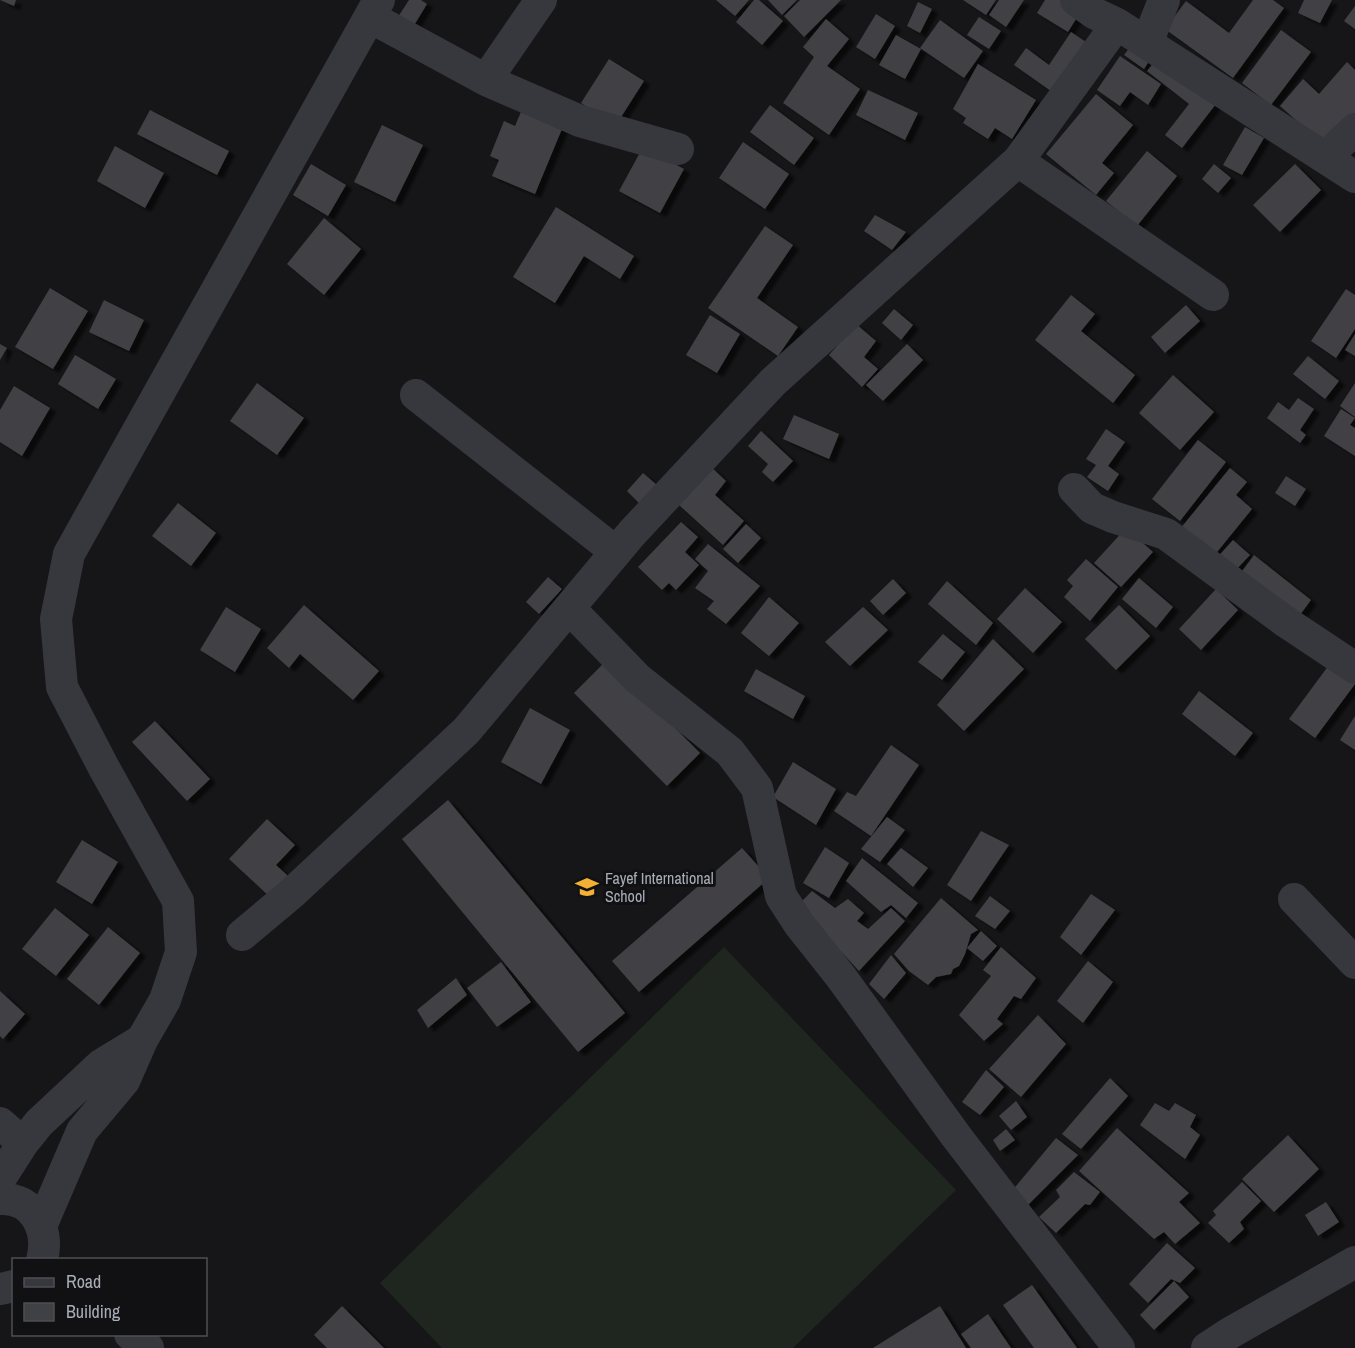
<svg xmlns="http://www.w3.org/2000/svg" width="1355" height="1348" viewBox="0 0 1355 1348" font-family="'Archivo Narrow',sans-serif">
<defs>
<filter id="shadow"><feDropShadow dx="6" dy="4" stdDeviation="1.5" flood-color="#0009"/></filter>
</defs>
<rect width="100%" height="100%" fill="#161618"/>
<path fill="#1e261f" d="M724,947L956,1190L793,1348H442L380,1283Z"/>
<path fill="#404145" filter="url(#shadow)" d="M0,0H16L14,6Z
M409,0H421L427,4L413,27L398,17Z
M716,0H749L735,16Z
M754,0H759L783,21L762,45L736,22Z
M768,0H797L782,15Z
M800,0H841L804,37L784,16Z
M963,0H996L986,15Z
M999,0H1024L1006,27L989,15Z
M1045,0H1064L1081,11L1068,32L1037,13Z
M1253,0H1273L1284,8L1233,78L1165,29L1186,1L1229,33Z
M1304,0H1332L1320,23L1298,13Z
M918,2L932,9L920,33L907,26Z
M1355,6V29L1344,21Z
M876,14L895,26L875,59L856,47Z
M979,17L1001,31L989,49L967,35Z
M826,19L849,39L827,66L860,89L829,135L783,103L814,57L803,47Z
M940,20L983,51L964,78L920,48Z
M1281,30L1311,52L1271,105L1242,83Z
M1071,32L1092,46L1058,96L1014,65L1026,48L1049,65Z
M896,35L921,49L905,79L879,65Z
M1136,39L1155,52L1144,69L1124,55Z
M1161,54L1219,100L1182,148L1165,135L1189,104L1147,71Z
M1120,56L1161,84L1148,105L1130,92L1120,106L1097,90Z
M609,59L644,81L616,125L581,103Z
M1347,62L1355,70V113L1325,146L1280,106L1303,79L1319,94Z
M978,64L1036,100L1012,139L995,128L988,139L963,123L966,118L953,109Z
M868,90L918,113L905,140L856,115Z
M1096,94L1133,125L1102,163L1114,173L1096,195L1046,154Z
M770,105L814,138L794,165L750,132Z
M523,107L564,124L535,194L492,176L499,160L490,156L504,121L515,126Z
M150,110L229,151L217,175L137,134Z
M382,125L423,145L395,202L354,182Z
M1245,127L1264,138L1242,175L1223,165Z
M743,142L789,174L765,209L719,178Z
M115,146L164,173L145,208L97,181Z
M643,147L684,169L660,213L619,191Z
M1147,151L1177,176L1137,226L1106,201Z
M311,164L346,185L328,216L293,195Z
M1214,164L1231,178L1218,193L1202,179Z
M1295,164L1321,190L1280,232L1253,205Z
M556,207L634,256L620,279L584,256L555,303L513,277Z
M875,215L906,232L892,250L864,231Z
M324,218L361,249L324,295L287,264Z
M765,226L793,245L757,298L798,327L778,356L708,308Z
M50,288L88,311L53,369L15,347Z
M1346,289L1355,295V329L1336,358L1311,341Z
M1071,295L1095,314L1081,331L1135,375L1113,403L1035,340Z
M104,300L144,320L129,351L89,332Z
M1186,305L1200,321L1165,353L1151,337Z
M894,309L913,325L901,340L882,323Z
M710,315L740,334L717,373L686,355Z
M856,324L876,341L864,357L878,369L862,387L829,355Z
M1355,334V356L1345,350Z
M0,344L7,348L0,360Z
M907,344L923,360L883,401L866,385Z
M75,355L116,379L98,409L58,384Z
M1308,356L1339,381L1325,399L1293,374Z
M1173,375L1214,412L1180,450L1139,413Z
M257,383L304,418L277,455L230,421Z
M1355,383V417L1340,406Z
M14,386L50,408L22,456L0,442V410Z
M1298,398L1314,409L1300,430L1306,435L1300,443L1267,418L1278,402L1289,410Z
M1341,409L1355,418L1350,425L1355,428V456L1324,436Z
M794,415L839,434L829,459L783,439Z
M1106,429L1125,442L1108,466L1119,474L1108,491L1087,477L1096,465L1086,459Z
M761,431L793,461L773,482L762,472L768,464L748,446Z
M1198,440L1226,462L1180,521L1152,499Z
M710,466L726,481L715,495L744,521L723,545L678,504Z
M1230,468L1247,482L1236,495L1252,509L1213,557L1180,529Z
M643,473L657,485L640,504L627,491Z
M1286,476L1306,489L1295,506L1275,493Z
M178,503L216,533L191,566L152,536Z
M681,522L698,537L685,552L699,565L676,590L669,583L662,590L638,567Z
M746,524L761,538L738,563L723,549Z
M1126,528L1153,552L1121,587L1094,563Z
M1233,540L1250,555L1232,574L1215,560Z
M708,544L760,586L726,624L707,609L714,601L695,588L708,571L695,559Z
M1254,555L1311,600L1294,623L1237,578Z
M1086,559L1118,587L1090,621L1064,597L1073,586L1067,580Z
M548,577L562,589L539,614L526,602Z
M1139,578L1173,607L1156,628L1122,599Z
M893,579L906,593L883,615L870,601Z
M947,581L993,623L976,645L928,604Z
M1025,588L1062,622L1033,653L997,619Z
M1216,589L1238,610L1201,650L1179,629Z
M769,597L799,623L769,656L741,633Z
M304,605L379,671L353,700L300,654L289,668L267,648Z
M1119,605L1150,636L1116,670L1085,639Z
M226,607L261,629L235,672L200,650Z
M863,607L888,630L850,666L825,642Z
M943,634L965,652L942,680L918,662Z
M993,639L1024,669L964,731L937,705Z
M607,660L700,753L667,786L574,693Z
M1332,661L1355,678V684L1315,738L1289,719Z
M756,669L805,696L793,719L744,691Z
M1199,691L1253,733L1235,756L1182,714Z
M530,708L570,730L541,784L501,762Z
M1355,716V750L1340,740Z
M155,721L210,779L187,801L132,742Z
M891,745L919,765L871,836L834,811L847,792L856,796Z
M793,762L836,789L816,825L773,797Z
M448,800L625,1013L578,1052L402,839Z
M887,817L905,830L880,862L861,849Z
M267,819L295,845L276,865L288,876L269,896L229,859Z
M981,831L1009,845L971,901L947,885Z
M82,840L118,862L92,904L56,882Z
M825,847L849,863L829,898L803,883Z
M742,848L769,878L639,992L612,961Z
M901,848L928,868L913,887L887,864Z
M862,858L918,903L906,918L891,905L881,912L846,881Z
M812,891L835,908L848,899L864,913L857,921L868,929L891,908L905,921L859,971L798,905Z
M1091,894L1115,910L1081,955L1060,937Z
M990,896L1010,911L995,929L975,916Z
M941,898L978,930L971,934L965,954L959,966L953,969L951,974L936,977L928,985L909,971L894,954Z
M55,908L89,935L56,976L22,949Z
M108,927L140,953L99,1005L67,979Z
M981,931L997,946L983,961L967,948Z
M1001,947L1036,978L1021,999L1014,996L997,1019L1003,1024L984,1041L959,1015L991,976L983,970Z
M891,955L906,973L884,999L869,984Z
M1088,961L1113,982L1083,1023L1057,1001Z
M501,962L531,1002L497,1027L467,988Z
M456,978L467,995L428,1028L417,1010Z
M0,991L25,1014L3,1039L0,1036Z
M1038,1015L1066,1044L1021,1097L989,1069Z
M986,1070L1004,1087L980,1115L962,1102Z
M1110,1078L1128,1096L1081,1149L1062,1134Z
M1016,1101L1027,1117L1011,1130L999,1116Z
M1155,1103L1169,1111L1175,1103L1196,1115L1190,1127L1200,1135L1185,1159L1140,1125Z
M1117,1128L1189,1193L1179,1202L1200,1223L1175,1244L1164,1232L1154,1239L1079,1171Z
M1006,1129L1015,1140L1000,1151L993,1140Z
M1288,1135L1319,1169L1274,1212L1242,1179Z
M1056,1138L1078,1155L1026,1207L1011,1192Z
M1074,1172L1100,1192L1090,1205L1085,1204L1056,1233L1039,1217L1060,1197L1056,1190Z
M1242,1182L1261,1201L1240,1222L1244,1229L1229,1243L1208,1223L1216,1215L1213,1211Z
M1326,1202L1339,1222L1318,1236L1305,1215Z
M1167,1243L1195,1268L1180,1283L1171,1279L1148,1303L1129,1284Z
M1174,1281L1189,1297L1154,1330L1140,1315Z
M1032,1285L1077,1348H1034L1003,1305Z
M342,1306L384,1348H327L314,1335Z
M940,1306L966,1348H873Z
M988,1314L1011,1348H971L961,1334Z"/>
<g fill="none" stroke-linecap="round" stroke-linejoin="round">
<path stroke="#37383d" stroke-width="32" d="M1076,0L1094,13L1117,24L1355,177
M370,17L486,80L580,121L678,149
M1147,43L1164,0
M486,80L541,0
M1326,157L1355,129
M1018,161L1213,295
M416,395L616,552
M1074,489L1092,508L1113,517L1166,534L1286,622L1355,668
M569,608L637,678L730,752L757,788L781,896L799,924L841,977L956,1136L1119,1348
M1294,899L1355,963
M242,935L291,894L466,731L632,533L773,382L1018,161L1117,24
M0,1123L23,1143
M0,1179L23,1143L39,1123L101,1065L142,1040
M0,1199C34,1197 50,1230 42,1260
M42,1224L82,1131L124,1081L142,1040L165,1000L181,952L178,901L104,768L62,687L56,619L69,554L379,0
M0,1289L14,1286
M130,1334L148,1348
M1207,1348L1230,1333L1355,1262"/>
</g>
<defs>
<g id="school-bare" transform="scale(1.8)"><path d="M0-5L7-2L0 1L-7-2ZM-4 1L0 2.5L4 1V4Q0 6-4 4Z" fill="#f2b134" stroke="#111113" stroke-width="2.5" paint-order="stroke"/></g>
</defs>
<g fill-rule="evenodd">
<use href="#school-bare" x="587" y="887"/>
</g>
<g text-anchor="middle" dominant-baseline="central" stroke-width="6" stroke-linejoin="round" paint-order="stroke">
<g font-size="16" fill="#a8adb8" stroke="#111113" text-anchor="start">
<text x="605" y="878">Fayef International<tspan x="605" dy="18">School</tspan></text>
</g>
</g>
<rect x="12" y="1258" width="195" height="78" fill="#111113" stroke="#4d4f55" stroke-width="1.5"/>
<rect x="24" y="1278" width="30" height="9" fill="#37383d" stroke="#4d4f55" stroke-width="1.5"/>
<text x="66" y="1288" font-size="18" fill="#a8adb8">Road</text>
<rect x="24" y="1303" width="30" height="18" fill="#404145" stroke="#4d4f55" stroke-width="1.5"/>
<text x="66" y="1318" font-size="18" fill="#a8adb8">Building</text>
</svg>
